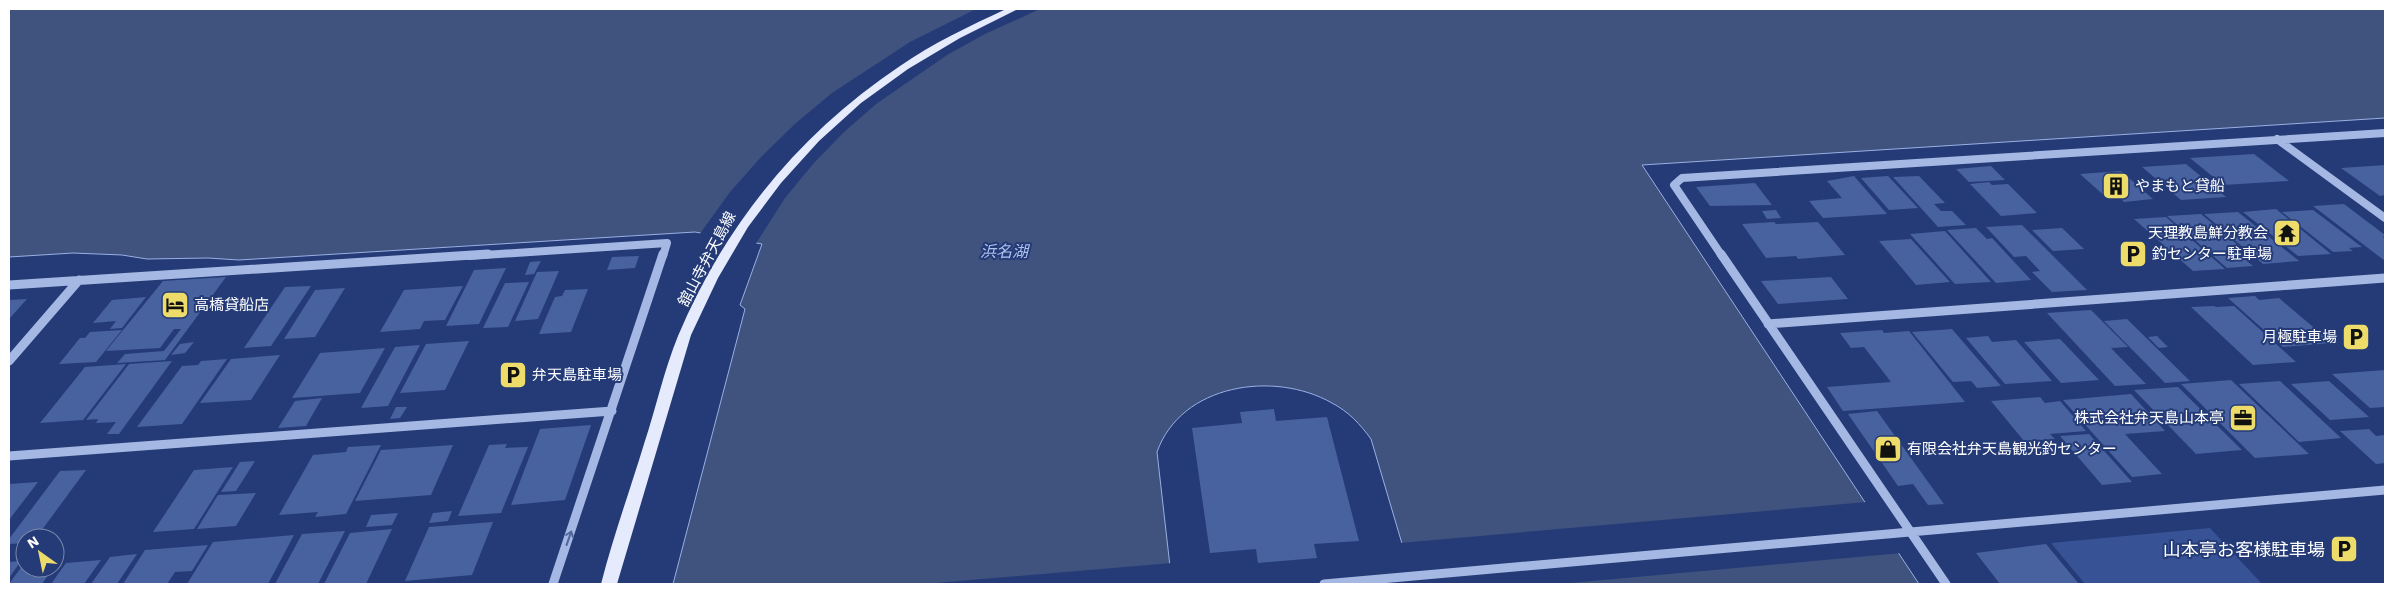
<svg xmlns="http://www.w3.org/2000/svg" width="2394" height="593" viewBox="0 0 2394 593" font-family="'Work Sans','Noto Sans JP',sans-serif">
<rect width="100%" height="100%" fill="#243b77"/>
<path fill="#385395" d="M2210,528L2262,584H2085L2051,543Z"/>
<path fill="#40527e" stroke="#9ab0e4" d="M9,9H2385V118L1642,165L1919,584H1414L1371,439C1360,424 1349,412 1332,403C1274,370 1181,384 1157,452L1172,584H673L745,309L740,305L762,244L695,232L239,260L208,258L147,259L122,255L73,253L9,257Z"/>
<path fill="#243b77" d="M976,9H1040L985,34L947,55L876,104L843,133L813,164L785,198L755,245L699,235L730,192L762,156L796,123L832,93L910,42Z
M1867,502L1901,553L1559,584H1412L1400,543Z
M1172,563L1174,584H923Z"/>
<path fill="#48629f" d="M2254,154L2289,181L2223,185L2190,158Z
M2186,164L2226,197L2181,200L2142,167Z
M2385,165V195L2380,196L2341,168Z
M1991,166L2005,180L1969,182L1956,169Z
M2121,171L2153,199L2124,202L2120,198L2108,199L2080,174Z
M1854,176L1887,214L1823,218L1809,201L1842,198L1827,181Z
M1888,176L1918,208L1889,210L1861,178Z
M1919,176L1945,203L1934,204L1941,211H1952L1966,225L1938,227L1893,177Z
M1989,182L1992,185L2008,184L2037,213L2001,216L1970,184Z
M1755,183L1772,205L1710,206L1696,187Z
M2344,204L2385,235L2383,237L2385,239V261L2313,206Z
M2276,209L2331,254L2298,256L2243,212Z
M1776,210L1781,218L1767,219L1762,211Z
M2313,210L2362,247L2349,248L2353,251L2333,252L2282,212Z
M2238,212L2299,261L2263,264L2204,214Z
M2201,214L2239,246L2230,247L2253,266L2227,268L2167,216Z
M2166,217L2225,269L2193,271L2134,219Z
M1774,222L1776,224L1818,222L1845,255L1798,259L1796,256L1766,258L1742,224Z
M2022,225L2087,290L2052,292L2032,272L2040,271L2026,256L2014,257L1986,227Z
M1976,228L1987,239L1992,238L2031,280L1996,283L1947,230Z
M2062,228L2084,249L2053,251L2032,230Z
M1945,231L1991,282L1955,284L1910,234Z
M1911,239L1950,282L1916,285L1879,241Z
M639,256L635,268L607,270L612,257Z
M541,261L534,274L525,275L530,262Z
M506,268L479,324L446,326L474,270Z
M559,271L538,319L515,321L537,272Z
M226,277L165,360L117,363L125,354L164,351L181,329H174L160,348L106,351L163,281Z
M1831,277L1848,299L1778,304L1761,281Z
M529,282L508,327L483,328L505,283Z
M311,286L271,346L244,348L285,287Z
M463,286L445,320L424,321L420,329L380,332L404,290Z
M345,288L315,337L284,339L315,290Z
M588,289L571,332L539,334L555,297L562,296L565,290Z
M2255,296L2259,300L2279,298L2332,343L2283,347L2228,298Z
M146,297L122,328L110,329L116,321L93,323L112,300Z
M27,299L9,319V300Z
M2214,306L2216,307L2234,306L2296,362L2253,365L2191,307Z
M2091,310L2128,347L2111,348L2146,384L2115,386L2047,313Z
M2127,319L2190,381L2165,383L2104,321Z
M1952,329L2001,386L1977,388L1971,381L1953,382L1912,332Z
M122,330L96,362L59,364L80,338H85L90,332Z
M1882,330L1884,333L1909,331L1965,402L1843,411L1827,387L1891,382L1864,347L1851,348L1840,333Z
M1988,336L1992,342L2016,340L2052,381L2005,384L1966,338Z
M2157,336L2168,347L2159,348L2148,337Z
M2060,339L2099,380L2061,383L2024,342Z
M469,341L445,390L400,393L426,344Z
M194,342L185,353L171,355L180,344Z
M420,345L388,406L361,408L395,347Z
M385,348L360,393L292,398L320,353Z
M280,355L251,400L200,403L231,359Z
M227,359L182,424L137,427L182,366L198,365L201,361Z
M172,361L119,434H107L116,422L96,423L98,419L86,420L129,364Z
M126,364L83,420L40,423L85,367Z
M2385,370V407L2370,408L2332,374Z
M2231,380L2309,454L2255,458L2181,384Z
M2280,381L2341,438L2299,442L2239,384Z
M2329,381L2369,417L2330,420L2291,384Z
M2178,387L2242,450L2196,454L2134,390Z
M2131,394L2165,431L2125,434L2162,474L2132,477L2063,400Z
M2040,397L2045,403L2060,401L2086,431L2050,434L2055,439L2024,441L1991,401Z
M322,398L306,426L278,428L295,401Z
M396,407H407L400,418L390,419Z
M1274,409L1276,421L1327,417L1359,541L1314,544L1317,558L1258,563L1256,549L1210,553L1192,428L1242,423L1240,412Z
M1877,411L1944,504L1928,505L1913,484L1898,486L1848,414Z
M591,425L565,500L511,505L540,429Z
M2369,429L2376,436L2385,435V463L2376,464L2340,431Z
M2089,434L2132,482L2102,485L2060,436Z
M507,444L505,448L528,447L501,513L458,516L489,445Z
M381,445L346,514L315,517L318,512L279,515L313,455L346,452L348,447Z
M453,445L431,495L355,501L381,450Z
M255,461L236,491L221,492L240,462Z
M233,467L194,529L153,532L194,470Z
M86,470L36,538H25V543L9,544V539L60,471Z
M38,482L9,520V484Z
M256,493L236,526L197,529L218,495Z
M452,511L448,521L429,523L433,513Z
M398,513L392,525L366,527L371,515Z
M493,522L472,575L405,581L429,527Z
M392,529L366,584H324L350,533Z
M345,531L318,584H275L302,534Z
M294,535L268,584H187L213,542Z
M2046,544L2079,584H2000L1976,553Z
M208,545L192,571L175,572L167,584H123L145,550Z
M137,554L117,584H91L110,557Z
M101,560L84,584H51L66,563Z
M21,561L9,578V562Z
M25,562V568H53L42,584H9Z"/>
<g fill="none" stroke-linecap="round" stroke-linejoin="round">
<path stroke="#a5b8e3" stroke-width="8" d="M2277,139L2385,218
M469,256L667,243L663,256
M1722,256L1674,185L1682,178L2385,133"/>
<path stroke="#a5b8e3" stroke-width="9" d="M1721,254L1946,584
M9,285L488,254
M1768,324L2385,278
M9,361L79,280
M9,456L612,411
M553,584L663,254
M1324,584L2385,490"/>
<path fill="#e5eafc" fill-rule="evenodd" d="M1006,9H1018L960,38L908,69L861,103L819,141L781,183L748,227L718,278L691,335L617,584H601C613,537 630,490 644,444C656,408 664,370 678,336C725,224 800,133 900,66C933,43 970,26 1006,9Z"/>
</g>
<defs><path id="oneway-shaft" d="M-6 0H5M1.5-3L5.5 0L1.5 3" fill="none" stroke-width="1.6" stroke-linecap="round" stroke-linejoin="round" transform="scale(1.25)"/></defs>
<use stroke="#51679d" href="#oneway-shaft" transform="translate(569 538) rotate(-71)"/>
<defs>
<g id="building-square" transform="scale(1.4375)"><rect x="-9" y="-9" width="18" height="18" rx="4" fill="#eddc6a" stroke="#243b77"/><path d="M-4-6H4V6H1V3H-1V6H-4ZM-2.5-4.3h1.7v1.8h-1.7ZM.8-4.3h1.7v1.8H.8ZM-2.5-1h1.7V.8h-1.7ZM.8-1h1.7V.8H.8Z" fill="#111"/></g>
<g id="temple-square" transform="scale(1.4375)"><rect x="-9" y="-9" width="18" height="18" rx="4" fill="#eddc6a" stroke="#243b77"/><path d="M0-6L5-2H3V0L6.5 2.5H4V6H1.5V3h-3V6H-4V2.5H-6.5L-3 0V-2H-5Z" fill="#111"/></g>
<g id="parking-square" transform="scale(1.4375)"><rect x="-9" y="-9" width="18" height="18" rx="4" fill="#eddc6a" stroke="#243b77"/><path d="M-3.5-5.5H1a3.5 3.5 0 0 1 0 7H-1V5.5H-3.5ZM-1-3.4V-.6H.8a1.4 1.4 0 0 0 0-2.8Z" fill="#111"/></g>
<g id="hotel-square" transform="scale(1.4375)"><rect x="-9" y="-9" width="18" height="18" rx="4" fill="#eddc6a" stroke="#243b77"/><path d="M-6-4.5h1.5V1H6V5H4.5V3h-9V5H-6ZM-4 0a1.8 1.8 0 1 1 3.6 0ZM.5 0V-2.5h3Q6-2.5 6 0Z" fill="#111"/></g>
<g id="office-square" transform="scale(1.4375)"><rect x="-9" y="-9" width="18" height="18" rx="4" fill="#eddc6a" stroke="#243b77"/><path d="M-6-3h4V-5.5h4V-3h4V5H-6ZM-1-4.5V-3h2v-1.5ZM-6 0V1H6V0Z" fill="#111"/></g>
<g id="shop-square" transform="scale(1.4375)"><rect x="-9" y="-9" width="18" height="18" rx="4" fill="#eddc6a" stroke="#243b77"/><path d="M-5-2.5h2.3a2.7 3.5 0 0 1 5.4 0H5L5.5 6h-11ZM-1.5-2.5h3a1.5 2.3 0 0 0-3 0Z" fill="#111"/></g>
</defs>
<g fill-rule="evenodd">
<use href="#building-square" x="2116" y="186"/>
<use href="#temple-square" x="2287" y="233"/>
<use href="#parking-square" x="2133" y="254"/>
<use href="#hotel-square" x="175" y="305"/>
<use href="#parking-square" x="2356" y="337"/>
<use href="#parking-square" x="513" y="375"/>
<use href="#office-square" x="2243" y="418"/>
<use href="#shop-square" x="1888" y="449"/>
<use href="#parking-square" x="2344" y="549"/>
</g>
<g text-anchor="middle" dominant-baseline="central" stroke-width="4" stroke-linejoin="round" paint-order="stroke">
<g font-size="15" fill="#fff" stroke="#243b77" text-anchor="start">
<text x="2135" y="186">やまもと貸船</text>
<text x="2268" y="233" text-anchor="end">天理教島鮮分教会</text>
<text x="2152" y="254">釣センター駐車場</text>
<text x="194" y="305">高橋貸船店</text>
<text x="2337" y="337" text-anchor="end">月極駐車場</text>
<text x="532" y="375">弁天島駐車場</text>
<text x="2224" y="418" text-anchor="end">株式会社弁天島山本亭</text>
<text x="1907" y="449">有限会社弁天島観光釣センター</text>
</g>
<g font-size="15" fill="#fff" stroke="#243b77">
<text transform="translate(707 259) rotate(-62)">舘山寺弁天島線</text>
</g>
<g font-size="16" font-style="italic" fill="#b0c2eb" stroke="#243b77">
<text x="1004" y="251">浜名湖</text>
</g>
<g font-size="18" fill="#fff" stroke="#243b77" text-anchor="end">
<text x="2325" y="549">山本亭お客様駐車場</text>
</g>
</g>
<rect width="2394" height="593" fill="none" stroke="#ffffff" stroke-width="20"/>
<g transform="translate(40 553) rotate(327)"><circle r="24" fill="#243b77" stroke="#7c89ad"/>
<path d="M0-4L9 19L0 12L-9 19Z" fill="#eddc6a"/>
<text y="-8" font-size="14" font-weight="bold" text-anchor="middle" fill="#ffffff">N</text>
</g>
</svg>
